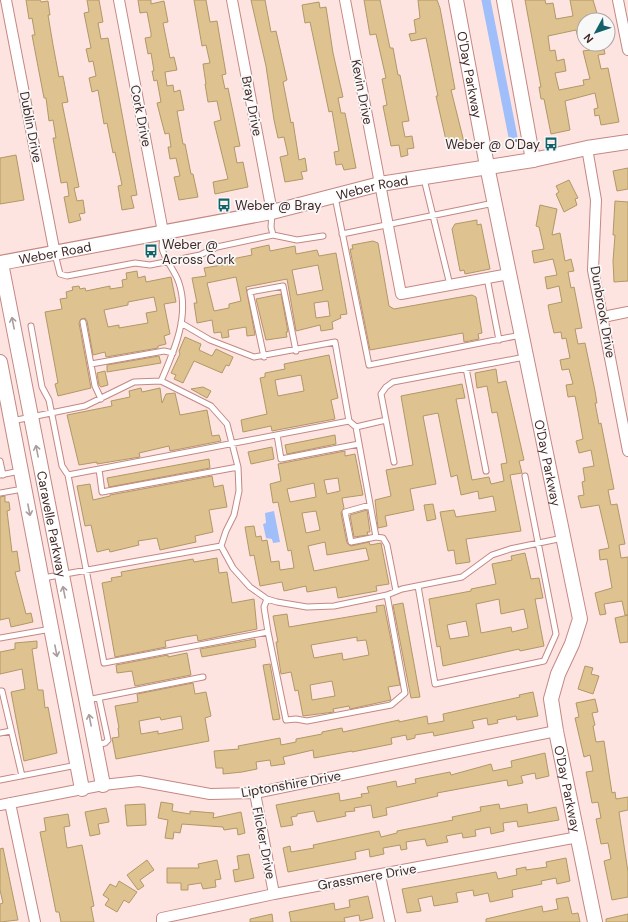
<svg xmlns="http://www.w3.org/2000/svg" width="628" height="922" viewBox="0 0 628 922" font-family="'DM Sans',sans-serif">
<rect width="100%" height="100%" fill="#fee4e1"/>
<path fill="#9fbefa" d="M274,511L280,542L273,543L272,539L266,538L263,524L266,523L265,513Z"/>
<g fill="none" stroke-linecap="round" stroke-linejoin="round">
<path stroke="#9fbefa" stroke-width="9" d="M486,0L513,137"/>
</g>
<path fill="#dec390" stroke="#b19866" fill-rule="evenodd" d="M26,0H40L41,2L48,1L50,15H48L53,45L59,77L63,76L68,102L62,103L79,187L74,188L77,201L83,200L85,213L79,214L81,220L69,223L64,197L69,196L67,182L61,183L53,138H56L53,120L49,121L46,98H44L32,35H35L32,18L29,19Z
M87,0H99L103,22L98,23L101,39L108,38L137,195L131,196L134,208L122,210L118,186L122,185L115,152L113,153L107,123L104,124L98,90L92,92L89,78L96,76L93,61L89,62L86,49L91,48L84,13L89,12Z
M138,0H151V4L164,1L168,22L163,23L170,58L174,57L177,70L165,72L167,86L173,85L174,92L180,90L184,110L177,111L183,144H185L191,174H193L198,197L179,200L174,177L180,176L176,158L170,159L168,147H171L169,133L165,134L160,115L157,103L161,102L157,80L154,81L152,71H154L151,53L148,54L145,38L151,37V33L147,12L140,13Z
M194,0H206L210,22L217,21L226,74L222,75L225,89L228,88L240,146L234,147L237,163L243,162L248,187L215,194L213,182L228,179L214,122L221,120L217,101L208,102L205,84H206L203,64L210,63L206,45L202,46Z
M251,0H265L271,32L276,31L287,80L283,82L291,123L293,122L299,160L305,158L307,171L301,172L303,179L285,182L280,157L288,155L284,137L278,138L274,120L266,66Z
M364,0H380L390,48H393L398,75H400L409,121L402,122L405,137L412,136L414,148L407,149L408,155L401,157L399,145L391,146L383,106L387,105L382,79L386,78L376,34L370,35Z
M418,0H437L440,8L455,89L451,90L465,146L448,149L436,96H438L426,38L411,41L409,34L416,33L414,20L420,18Z
M525,0H545L546,4L553,3L556,19L573,16L570,0H593L599,20H584V36L578,37L576,30L548,36L550,51L555,50L557,61L564,59L566,71L555,73L559,90L584,85L583,80L590,79L583,51L590,50L589,44H603L605,54L598,55L601,69L608,68L619,122L601,125L599,115L595,116L594,109L598,108L595,93L565,101L570,130L551,134L544,99H541L539,87H541Z
M319,2L320,8L326,7L333,53L343,97L338,98L341,113H345L356,168L344,170L342,164L336,165L334,152L339,151L332,111L329,112L310,22L305,23L302,5Z
M16,155L24,200L0,204V158Z
M628,168V189L617,191L613,171Z
M569,180L578,198L575,199L577,205L564,212L556,194L559,192L556,186Z
M615,201L628,202V281L614,282L613,261L615,235H613Z
M540,205L557,209L552,235L560,233L565,261L571,259L574,271L568,272L571,288L574,287L582,328L575,329L578,344L585,343L595,391L597,403H595L599,424L601,423L614,489L608,490L611,505L617,504L625,544L619,545L621,558L628,557V615H625L622,601L604,604L606,614L600,615L595,593L612,588L607,559L600,560L599,550L609,548L599,505L581,508L578,496L584,495L582,482L585,481L583,468L594,466L591,450L579,453L576,441L583,439L578,411L575,396L568,397L566,385L573,384L569,369L562,370L560,360L570,358L566,338L562,339L561,332L554,333L550,316L548,305L562,302L559,286L547,289L545,277L557,275L553,259L534,263L532,251L544,249L539,227L536,226Z
M477,220V225L481,224L490,269L465,274L464,270L460,271L452,229L455,224Z
M373,241L378,243L389,306L394,309L472,295L476,297L482,333L478,334L479,339L464,342L463,333L370,350L350,249H353L352,245Z
M269,245L270,251L295,246L296,254L317,250L319,256L336,253L347,314L340,315L341,318L332,322L333,329L321,331L320,325L296,331L287,279L246,287L255,335L247,336L246,327L228,330L229,337L222,338L221,332L214,333L212,320L197,323L194,303H197L192,278L206,276L204,268L228,264L227,260L252,255L251,249ZM318,265L323,290L297,295L292,270ZM236,277L241,301L229,304V308L214,311L207,283ZM328,301L330,316L316,318L314,303Z
M137,271L138,278L145,276L146,282L171,277L176,302L164,304L170,334L164,336L166,344L158,346V348L106,357L105,352L93,355L87,321L85,318L81,319L79,323L91,388L58,396L55,384L58,383L45,312L62,309L60,299L67,298L66,292L73,290L72,287L79,286L80,289L85,288L86,291L110,286V289L123,287L122,280L127,279L126,273ZM154,297L157,311L146,313L148,323L119,328V325L108,327L104,310L128,305V302Z
M281,294L288,332H286L287,337L266,340L256,299Z
M185,337L201,344L199,350L212,356L216,349L233,357L229,366L226,365L222,373L194,361L183,383L174,379L176,375L171,373L180,354L179,351Z
M329,355L338,398L331,400L335,419L272,431L271,426L243,432L241,420L267,414L260,378L265,377V373L285,369L284,364ZM301,375L304,391L278,396L275,380Z
M159,356L161,363L107,372V365Z
M496,369L498,383L506,381L524,460L519,461L522,473L510,475L521,531L466,539L470,562L456,564L454,550L448,551L440,512L454,510L456,517L496,511L493,496L479,499L478,491L461,495L457,475L451,477L438,413L423,416L436,484L410,489L414,510L385,516L387,526L378,528L375,500L391,496L386,470L413,465L401,396L462,384L465,398L456,399L472,480L489,477L491,484L504,481L501,464L507,463L497,412L492,413L487,386L477,388L475,373Z
M105,371L108,385L101,387L99,385L97,373Z
M203,387L211,391L207,398L191,389Z
M141,388L142,392L160,388L162,403L166,394L175,393L180,415L207,410L212,436L219,435L221,441L170,451L169,446L139,453L140,457L97,464V462L79,465L67,415L112,406L111,401L130,397L129,391Z
M335,435L336,444L287,454L285,445Z
M272,447L274,459L251,464L248,452Z
M345,451V456L355,454L363,495L342,498L344,508L341,513L347,543L351,546L369,542L370,545L381,543L389,584L376,586L377,591L338,598L336,587L307,592L306,586L284,591L282,582L260,586L254,555L250,556L245,527L254,526L256,537L261,536L262,541L267,540L271,562L279,561L280,570L294,568L291,550L288,551L278,502L273,503L270,484L281,481L278,464ZM338,478L340,491L327,494L324,480ZM314,483L316,497L290,502L287,489ZM316,511L320,530L306,533L302,513ZM325,542L327,555L366,548L369,560L314,571L308,546Z
M209,459L210,468L109,487L107,478Z
M212,476L214,487L223,485L227,507L209,510L213,532L195,536L196,542L160,550L157,538L138,541L139,545L110,552L109,549L97,552L91,525L85,526L77,486L90,484L93,500L110,496V495Z
M5,496V502H9L10,510L7,511L12,552L17,551L20,571L15,572L26,614L31,613L33,622L11,627L9,618L0,620V497Z
M433,504L436,519L427,521L424,505Z
M367,510L370,532H367L368,535L354,537L350,515Z
M525,553L531,579L539,578L543,598L535,599L544,646L520,651L519,649L443,666L440,646L437,647L429,599L471,591V589L496,584L492,564L512,560L511,556ZM499,599L501,614L524,609L528,628L512,632L511,627L481,633L476,604ZM466,621L469,636L450,639L447,625Z
M217,558L219,573L227,572L232,603L254,599L257,629L198,641L197,635L185,637L165,641L166,647L115,657L102,583L112,581L111,578L122,576L121,572L193,559L194,562Z
M403,603L420,697L411,698L393,605Z
M384,605L400,685L388,687L391,700L350,709L349,706L333,709L334,712L303,716L298,690L295,691L291,672L281,674L276,642H278L273,616L287,614L289,627L377,612L376,606ZM357,637V641L366,640L369,655L343,660L342,653L314,658L311,645ZM332,681L335,696L312,700L310,685Z
M628,615V642L620,643L615,618Z
M255,639L256,647L202,657L200,649Z
M37,641V648L32,649L38,690H43L45,708L48,707L57,753L24,761L11,692L25,689L22,669L0,674V652L15,649V643Z
M187,653L191,675L135,686L132,671L117,673L116,665L168,655V657Z
M270,664L280,719L273,720L263,665Z
M585,666L593,668L591,674L599,676L593,694L578,689Z
M193,683L195,694L206,692L211,716L205,718L209,741L116,759L112,738L119,737L118,728H119L115,706L138,702L137,694ZM181,716L183,729L158,734V731L141,734L139,721L160,717L161,720Z
M533,692L538,716L517,720L516,716L497,720L498,723L488,725L487,718L472,721L474,728L434,736L433,732L415,735V738L407,740L406,735L391,738L392,744L352,752V751L314,758L313,750L283,757L285,764L271,766L270,760L256,762L257,769L242,772L223,774V768H216L214,751L239,749L238,746L280,738L281,745L296,742V739L322,734V732L342,728L343,732L399,720V722L427,716L428,724L444,721L443,714L520,697L519,695Z
M595,699L598,712L592,713L595,725L593,726L596,742L604,741L612,793L615,792L616,799L628,797V810L619,812L628,872V897L612,900L604,861L611,859L608,843L601,844L596,819L601,818L598,802L592,803L586,772L593,771L590,755L584,757L575,718L579,717L576,703Z
M545,753L549,776L536,779L535,773L521,776L523,783L508,786L507,780L437,793L438,796L386,808L387,815L373,818L371,805L354,808L355,811L345,812L346,816L317,822L314,811L297,814V816L291,817L293,825L281,827L276,805L339,793L340,801L362,797L361,794L369,793L367,787L396,781L397,787L416,783L415,779L450,772L451,775L491,764L493,771L512,767L511,761Z
M161,802L173,804L172,811L190,814V811L214,813L213,818L241,812L245,833L238,835L237,828L224,830L223,827L182,824L180,833L174,832L173,839L165,838L168,820L158,818Z
M145,804L146,825L127,826L125,805Z
M499,804L500,809L527,804L528,813L556,807L559,820L518,827L517,821L503,823L504,831L491,834L490,827L475,830L476,836L463,838L462,833L446,836L448,842L427,846L425,839L406,842L407,849L401,850L400,845L383,848L384,854L370,857L369,849L355,852L356,859L288,872L283,848L290,846L291,852L314,848L313,845L379,831L381,837L397,833V831L453,820L452,817L481,811L480,807Z
M106,808L109,822L98,824L100,834L90,836L85,812Z
M68,814L70,826L64,827L67,848L82,845L94,906L91,907L94,922H61L59,912H56L40,832L46,831L44,818Z
M3,848L18,920L0,922V904L3,903L0,890V849Z
M249,854L254,878L235,882L233,870L239,869L237,856Z
M566,858L570,881L557,884L556,878L541,881L542,884L512,890L513,897L490,902L488,893L474,896L473,890L456,893L458,902L434,906L432,896L418,899L421,911L407,913L402,889L496,872L498,879L517,875L516,869L526,867V870L547,867L546,862Z
M147,860L154,870L140,880L144,886L138,890L127,875Z
M217,860L221,879L215,880L216,887L203,889L201,883L188,885V890H181V883H167V868H199L198,864Z
M119,881L137,892L129,903L124,900L117,912L105,905L109,899L103,895L110,884L116,887Z
M368,896L373,918L360,921L359,915L344,918L345,922H291L289,912L334,903L335,910L350,907L349,900Z
M568,897L572,914L578,913L580,922H486V919L542,906L543,912L558,909L556,899Z
M272,914L273,922H250V919Z
M628,914V922H606V919Z"/>
<g fill="none" stroke-linecap="round" stroke-linejoin="round">
<g stroke="#c38884" stroke-width="7">
<path id="lane" d="M424,179L450,285
M335,197L369,365L521,335
M272,213L271,227L273,235
M342,234L494,203
M55,254L60,274L67,276L135,263L150,265L200,255L217,247L273,235L297,240L323,236
M487,278L499,340
M83,322L95,386L101,399
M181,323L210,340L254,357L335,342L349,421L356,427L376,537L383,538L387,545L396,591
M31,326L42,387L49,400L62,466L68,475L349,421
M264,357L250,292L283,286L296,351
M91,364L164,351L173,353
M466,368L486,471
M161,381C174,351 190,316 179,283C176,272 162,256 162,247C162,243 163,238 163,234
M12,421L85,406L134,382L161,381L211,406L227,424L238,467L239,491L234,515L226,531L221,546
M356,427L386,420
M277,435L281,459L359,444
M0,461L3,475
M394,462L381,394L386,387L393,382L525,357
M99,469L102,492L238,467
M0,475L20,471
M68,475L104,663L268,632
M0,493L23,489
M370,505L345,512L351,542L376,537
M43,578L221,546L233,568L250,587L267,599L277,602L307,607L334,606L387,595L402,589L462,577L492,555L510,549L563,538
M418,586L435,684L544,661L556,634L525,476
M267,599L264,607L268,632L286,720L296,719L307,721L391,705L405,693L387,595
M0,638L51,629
M0,691H2L22,776
M87,700L203,677
M0,733L11,731
M96,745L105,743L108,740L99,698
M0,780L77,765"/>
</g>
<g stroke="#c38884" stroke-width="12">
<path id="street" d="M6,0L55,254
M119,0L163,232
M232,0L272,212
M345,0L401,294L509,274
M618,0L628,50
M587,148L596,200L593,270L628,451
M603,317L628,312
M255,793L274,894
M10,803L35,922
M0,805L103,785L139,781L210,794L255,793L556,731
M380,875L390,922
M162,922V918L274,894L578,837"/>
</g>
<g stroke="#c38884" stroke-width="16">
<g id="secondary">
<path id="s1" d="M456,0L487,166L580,619L572,644L558,674L551,699L556,731L595,922"/>
<path d="M504,0L533,160"/>
<path id="s2" d="M0,263L272,212L380,184L533,160L587,148L628,142"/>
<path id="s3" d="M1,263L103,785"/>
<path d="M0,362L82,789"/>
</g>
</g>
<use href="#lane" stroke="#fff" stroke-width="5"/>
<use href="#street" stroke="#fff" stroke-width="10"/>
<use href="#secondary" stroke="#fff" stroke-width="14"/>
</g>
<defs><path id="oneway-shaft" d="M-6 0H5M1.5-3L5.5 0L1.5 3" fill="none" stroke-width="1.6" stroke-linecap="round" stroke-linejoin="round"/></defs>
<g stroke="#a99e9d">
<use href="#oneway-shaft" transform="translate(13 323) rotate(-101)"/>
<use href="#oneway-shaft" transform="translate(37 451) rotate(-101)"/>
<use href="#oneway-shaft" transform="translate(29 510) rotate(79)"/>
<use href="#oneway-shaft" transform="translate(64 592) rotate(-101)"/>
<use href="#oneway-shaft" transform="translate(56 651) rotate(79)"/>
<use href="#oneway-shaft" transform="translate(90 720) rotate(-101)"/>
</g>
<defs>
<g id="bus-bare" transform="scale(1.08)"><path d="M-5-6H5V4H4V6H2V4H-2V6H-4V4H-5ZM-3.5-4V0h7V-4ZM-3.5 1.2v1.5H-2V1.2ZM2 1.2v1.5H3.5V1.2Z" fill="#136269" stroke="#f8f8f8" stroke-width="2.5" paint-order="stroke"/></g>
</defs>
<g fill-rule="evenodd">
<use href="#bus-bare" x="551" y="144"/>
<use href="#bus-bare" x="224" y="205"/>
<use href="#bus-bare" x="151" y="251"/>
</g>
<g text-anchor="middle" dominant-baseline="central" stroke-width="3.5" stroke-linejoin="round" paint-order="stroke">
<g font-size="13" fill="#402826" stroke="#f8f8f8">
<text stroke="none"><textPath href="#s1" startOffset="76">O'Day Parkway</textPath></text>
<text transform="translate(362 92) rotate(79)">Kevin Drive</text>
<text transform="translate(252 106) rotate(79)">Bray Drive</text>
<text transform="translate(141 116) rotate(79)">Cork Drive</text>
<text transform="translate(31 127) rotate(79)">Dublin Drive</text>
<text stroke="none"><textPath href="#s2" startOffset="380">Weber Road</textPath></text>
<text stroke="none"><textPath href="#s2" startOffset="56">Weber Road</textPath></text>
<text transform="translate(603 312) rotate(80)">Dunbrook Drive</text>
<text stroke="none"><textPath href="#s1" startOffset="472">O'Day Parkway</textPath></text>
<text stroke="none"><textPath href="#s3" startOffset="266">Caravelle Parkway</textPath></text>
<text transform="translate(291 784) rotate(-10)">Liptonshire Drive</text>
<text stroke="none"><textPath href="#s1" startOffset="808">O'Day Parkway</textPath></text>
<text transform="translate(264 843) rotate(79)">Flicker Drive</text>
<text transform="translate(367 877) rotate(-10)">Grassmere Drive</text>
</g>
<g font-size="13" fill="#402826" stroke="#f8f8f8" text-anchor="start">
<text x="540" y="144" text-anchor="end">Weber @ O'Day</text>
<text x="235" y="205">Weber @ Bray</text>
<text x="162" y="244">Weber @<tspan x="162" dy="15">Across Cork</tspan></text>
</g>
</g>
<g transform="translate(596 32) rotate(230)"><circle r="19" fill="#f8f8f8" stroke="#aea5a4"/>
<path d="M0-3L7 15L0 10L-7 15Z" fill="#136269"/>
<text y="-6" font-size="11" font-weight="bold" text-anchor="middle" fill="#402826">N</text>
</g>
</svg>
